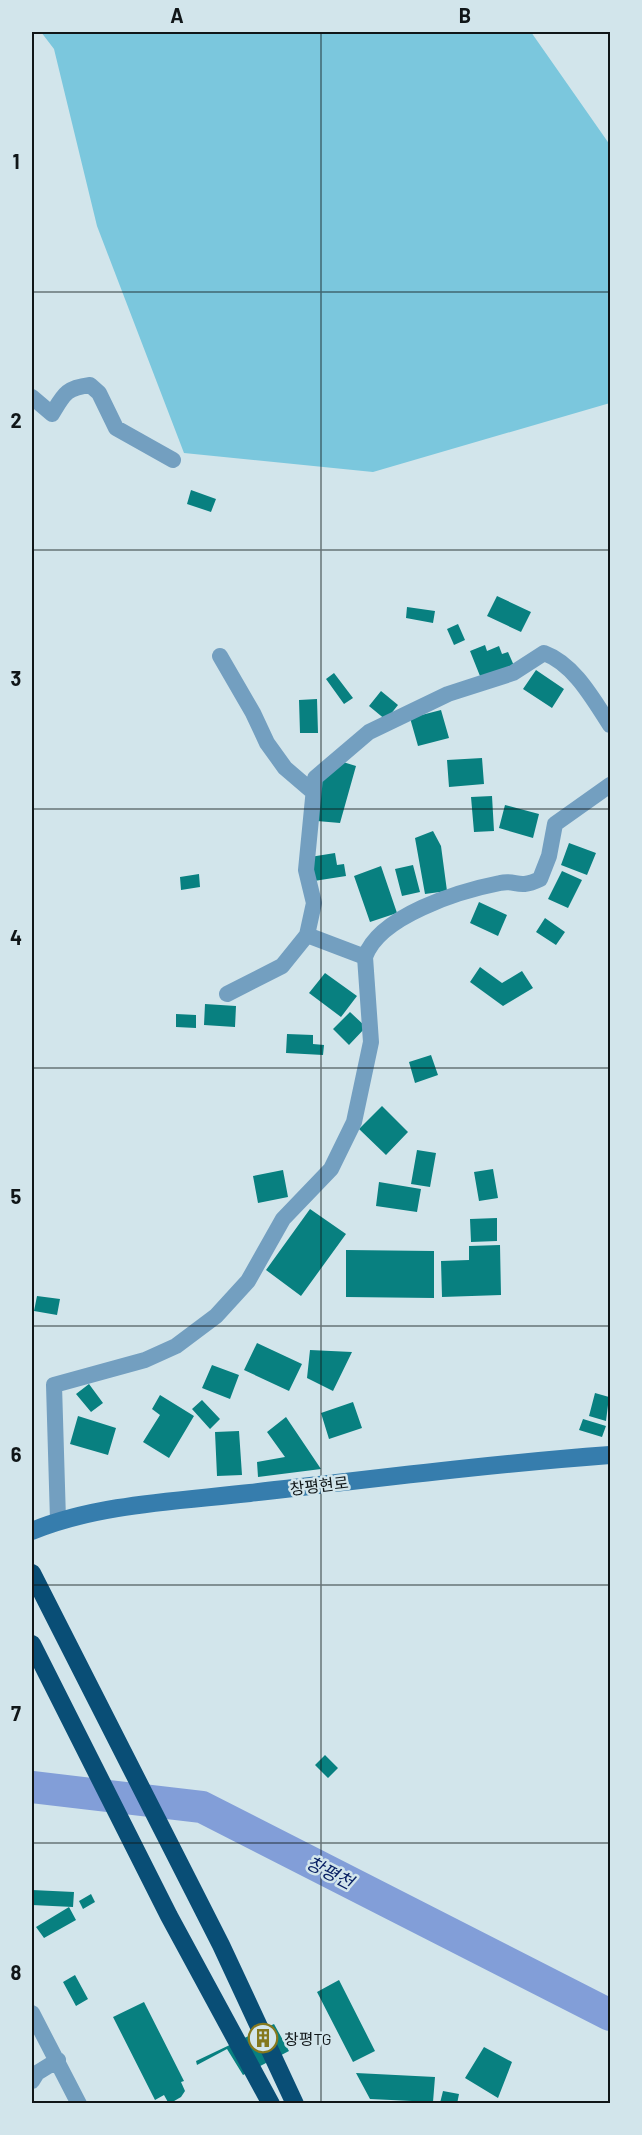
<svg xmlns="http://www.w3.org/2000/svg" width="642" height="2135" viewBox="0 0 642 2135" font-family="Barlow,'Noto Sans KR',sans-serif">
<rect width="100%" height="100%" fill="#d2e5eb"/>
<path fill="#7bc7dd" d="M41,32H531L610,145V403L373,472L184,453L97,226L54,49Z"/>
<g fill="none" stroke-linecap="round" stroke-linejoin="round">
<path stroke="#829ed8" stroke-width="32" d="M32,1787L202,1807L610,2015"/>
</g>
<path fill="#088080" d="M191,490L216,499L211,512L187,504Z
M497,596L531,612L521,632L487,616Z
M407,607L435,611L433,623L406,618Z
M458,624L465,640L454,645L447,629Z
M485,645L487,651L499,646L502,654L508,652L515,668L482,681L470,651Z
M536,670L564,689L552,708L523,689Z
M334,673L353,698L344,704L326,679Z
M381,691L398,705L386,720L369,706Z
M317,699L318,733H300L299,700Z
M441,710L449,738L418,746L410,718Z
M482,758L484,784L449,787L447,760Z
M343,762L356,766L340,823L317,821L321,781Z
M492,796L494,831L474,832L471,797Z
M505,805L539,814L533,838L499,828Z
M433,831L441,846L447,891L425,894L415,838Z
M569,843L596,853L587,875L561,865Z
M335,853L337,865L344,864L346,876L314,881L310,857Z
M413,865L420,892L402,896L395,869Z
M381,866L397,913L370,922L354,876Z
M562,871L582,880L568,908L548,899Z
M199,874L200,887L181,890L180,877Z
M479,902L507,915L498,936L470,923Z
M545,918L565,932L556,945L536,932Z
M480,967L502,983L522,971L533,988L503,1006L470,982Z
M325,973L357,996L341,1017L309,993Z
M205,1004L236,1006L235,1027L204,1025Z
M350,1012L366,1027L349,1045L333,1029Z
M176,1014L196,1015V1028L176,1027Z
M287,1034L313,1035V1044L324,1045L323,1055L286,1053Z
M431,1055L438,1075L415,1083L409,1062Z
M382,1106L408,1132L386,1155L359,1129Z
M417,1150L436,1153L430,1187L411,1184Z
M493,1169L498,1198L479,1201L474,1172Z
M283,1170L288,1197L258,1203L253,1176Z
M379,1182L421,1189L417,1212L376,1206Z
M310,1209L346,1234L301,1296L266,1270Z
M497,1218V1241L471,1242L470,1219Z
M500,1245L501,1295L442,1297L441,1261L469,1260V1246Z
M346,1250L434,1251V1298L346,1297Z
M37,1296L60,1299L57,1315L34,1311Z
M257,1343L302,1364L289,1391L244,1370Z
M310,1350L352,1352L333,1391L307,1378Z
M212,1365L239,1375L230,1399L202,1388Z
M89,1384L103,1403L91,1412L76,1394Z
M595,1393L609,1397L606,1421L589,1416Z
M160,1395L194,1416L169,1458L143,1442L160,1415L152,1409Z
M202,1400L220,1419L210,1429L192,1409Z
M353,1402L362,1428L329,1439L321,1413Z
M78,1416L116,1428L108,1455L70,1444Z
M286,1417L321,1469L258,1477L257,1462L285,1457L267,1432Z
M583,1419L606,1426L602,1437L579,1430Z
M239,1431L242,1475L217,1476L215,1432Z
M325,1755L338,1768L328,1778L315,1765Z
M32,1890L74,1892L73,1907L32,1905Z
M91,1894L95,1902L83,1909L79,1901Z
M69,1907L76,1920L44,1938L36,1927Z
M75,1975L88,1999L76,2006L63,1982Z
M339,1980L375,2051L353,2062L317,1992Z
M144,2002L184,2081L181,2082L185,2091L181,2097L169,2104L164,2095L155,2100L113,2017Z
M274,2024L289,2051L243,2075L227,2049L197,2065L196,2061Z
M484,2047L512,2062L498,2098L465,2078Z
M356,2073L435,2077L433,2102L370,2099Z
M443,2091L459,2094L457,2104L440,2103Z"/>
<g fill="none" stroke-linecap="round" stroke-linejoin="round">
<path stroke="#739fc0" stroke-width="16" d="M32,397L52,414C64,394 66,388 90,385L99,393L116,428L173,460
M220,656L253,713L267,743L285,768L313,792
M307,935L365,957
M227,994L282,966L307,935L314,903L306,870L315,778L369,732L448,694L513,673L544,653C574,664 593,699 610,725
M58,1520L54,1385L145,1360L176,1346L216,1316L248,1281L283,1219L331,1169L354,1122L371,1042L365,957C379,916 459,891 500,883C517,879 517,890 540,879L549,856L555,824L610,785
M32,2013L79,2104
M32,2081L37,2073L58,2060"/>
<path stroke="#367dad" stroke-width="18" d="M32,1531C97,1504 180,1501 250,1493C370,1479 490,1464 610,1455"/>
<path stroke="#094e76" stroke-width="18" d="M32,1573L221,1945L295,2104
M32,1644L169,1916L271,2104"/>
</g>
<path fill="none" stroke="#101618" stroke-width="1.5" stroke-opacity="0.55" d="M321,32V2104M32,292H610M32,550H610M32,809H610M32,1068H610M32,1326H610M32,1585H610M32,1843H610"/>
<defs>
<g id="building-ring" transform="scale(1.5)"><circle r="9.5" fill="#d2e5eb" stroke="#85791e" stroke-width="1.5"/><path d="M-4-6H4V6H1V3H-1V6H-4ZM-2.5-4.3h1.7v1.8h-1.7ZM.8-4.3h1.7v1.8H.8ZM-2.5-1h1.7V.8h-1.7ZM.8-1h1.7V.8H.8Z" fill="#85791e"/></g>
</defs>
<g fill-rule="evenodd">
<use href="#building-ring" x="263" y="2038"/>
</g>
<g text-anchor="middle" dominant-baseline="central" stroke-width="5" stroke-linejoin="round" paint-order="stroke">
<g font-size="16" fill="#101618" stroke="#d2e5eb">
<text transform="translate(319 1485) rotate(-7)">창평현로</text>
</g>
<g font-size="16" fill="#101618" stroke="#d2e5eb" text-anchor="start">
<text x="284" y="2038">창평TG</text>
</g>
<g font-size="18" font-style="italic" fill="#0a2265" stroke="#d2e5eb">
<text transform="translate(330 1872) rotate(27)">창평천</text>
</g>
</g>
<rect width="642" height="2135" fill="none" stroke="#d2e5eb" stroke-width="66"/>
<rect x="33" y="33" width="576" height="2069" fill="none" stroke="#101618" stroke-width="2"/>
<g font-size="20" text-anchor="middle" font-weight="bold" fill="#101618">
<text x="177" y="23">A</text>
<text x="465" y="23">B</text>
<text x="16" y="169">1</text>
<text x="16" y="428">2</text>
<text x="16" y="686">3</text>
<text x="16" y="945">4</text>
<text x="16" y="1204">5</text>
<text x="16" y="1462">6</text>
<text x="16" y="1721">7</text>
<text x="16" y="1980">8</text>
</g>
</svg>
